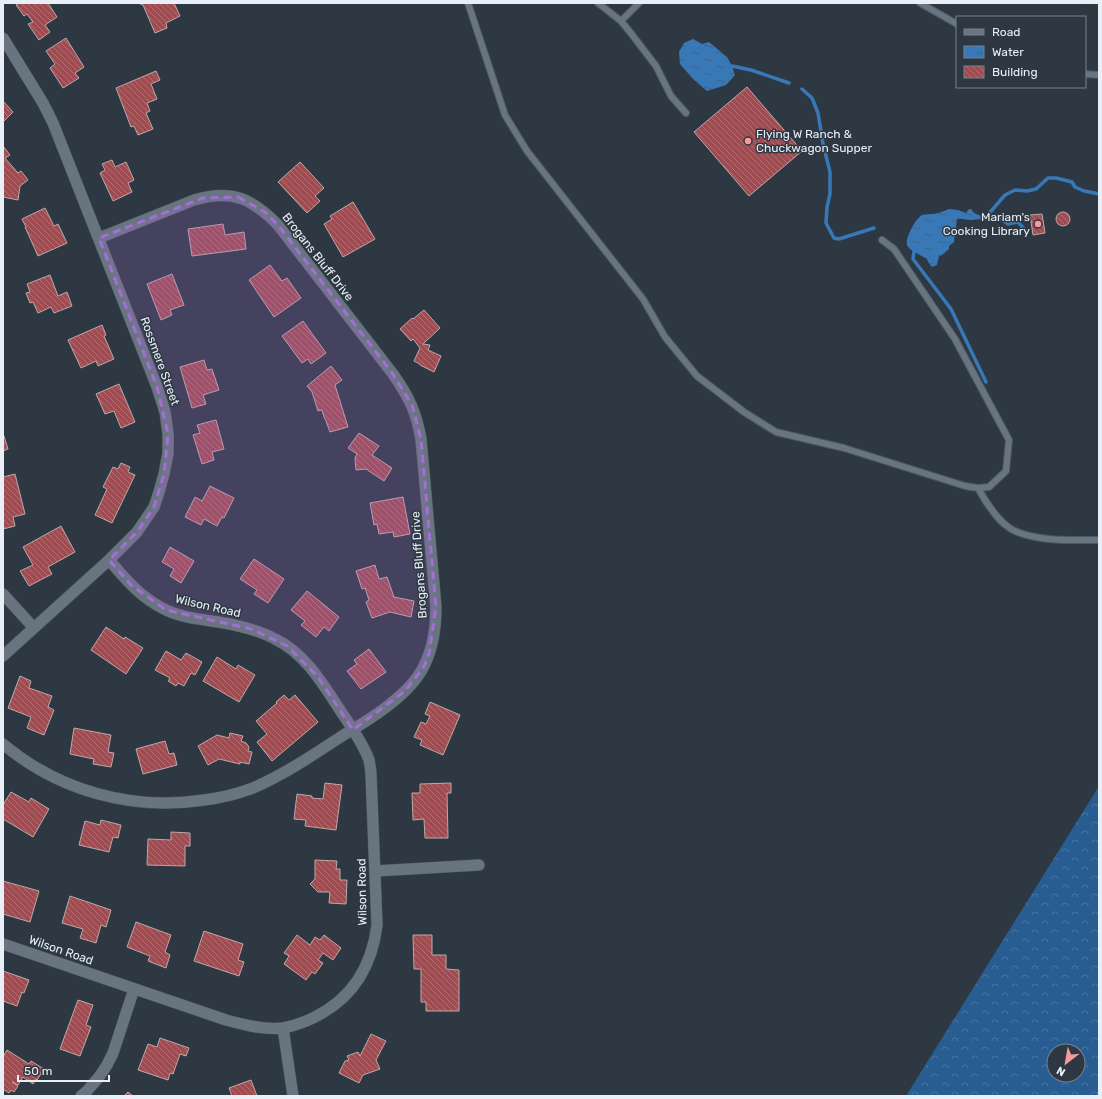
<svg xmlns="http://www.w3.org/2000/svg" width="1102" height="1099" viewBox="0 0 1102 1099" font-family="Rubik,sans-serif">
<defs>
<pattern id="forest-crowns" width="20" height="18" patternUnits="userSpaceOnUse"><rect width="20" height="18" fill="#285d91"/><path d="M2 6a3 3 0 1 1 6 0M12 15a3 3 0 1 1 6 0" fill="none" stroke="#4775a1"/></pattern>
<pattern id="water-ripples" width="26" height="14" patternUnits="userSpaceOnUse"><rect width="26" height="14" fill="#3978b6"/><path d="M2 4q2-2 4 0t4 0M15 11q2-2 4 0t4 0" fill="none" stroke="#3f6285"/></pattern>
<pattern id="building-back-hatch" width="6" height="6" patternUnits="userSpaceOnUse"><rect width="6" height="6" fill="#a14a4f"/><path d="M-1 5l2 2M0 0l6 6M5-1l2 2" fill="none" stroke="#b26d72"/></pattern>
</defs>
<rect width="100%" height="100%" fill="#2e3843"/>
<path fill="url(#forest-crowns)" fill-rule="evenodd" d="M1099,786V1096H906ZM1054,1051H1078V1075H1054Z"/>
<path fill="url(#water-ripples)" d="M693,39L702,44L709,42L727,57L732,66L735,75L726,85L707,91L694,80L680,64L679,52L684,43Z
M949,209L958,210L966,213L969,209H971L974,213L981,216V219C977,219 975,220 971,220C966,220 962,218 957,219L954,242L949,246V249L942,255L939,256L937,265L932,267L928,262L927,259C923,256 908,250 907,245C905,238 916,218 922,215C925,214 931,214 934,214C939,213 944,211 949,209Z"/>
<g fill="none" stroke-linecap="round" stroke-linejoin="round">
<path stroke="#3978b6" stroke-width="3.5" d="M732,66L751,70L789,83
M802,89L812,98L818,113L823,144L830,172V194L827,207L826,223L834,238L839,239L874,228
M981,217H986L1005,195L1015,190L1027,191L1036,189L1048,178H1056L1072,182L1075,187L1084,191L1099,194
M982,219L1000,218L1008,224L1018,222L1025,230
M914,251L913,259L951,309L986,382"/>
</g>
<path fill="url(#building-back-hatch)" stroke="#bea9a9" d="M19,3H48L57,17L45,25L50,32L39,40L28,24L33,22L27,14L24,16L16,5Z
M138,3H174L180,16L166,23L167,28L155,33L143,5Z
M66,38L84,67L75,73L79,78L63,88L50,68L55,64L46,51Z
M156,71L160,80L151,84L157,99L147,103L150,111L146,113L153,129L138,135L134,126L131,127L116,88Z
M747,87L802,151L749,196L694,132Z
M3,101L13,112L3,122Z
M3,146L10,155L5,158L18,173L21,171L28,180L20,186L18,200L3,197Z
M112,160L115,167L126,162L134,180L128,183L132,192L113,201L100,173L105,170L102,164Z
M300,162L324,188L315,196L320,201L307,213L278,182Z
M353,202L375,239L343,257L324,224L332,219L330,216Z
M45,208L54,226L58,224L67,243L38,256L25,227H26L22,219Z
M1056 219a7 7 0 1 1 14 0a7 7 0 1 1-14 0Z
M1042,214L1045,233L1033,235L1030,215Z
M223,224L225,235L244,232L246,249L192,256L188,229Z
M270,265L282,281L287,278L301,298L274,317L249,280Z
M172,274L184,305L170,310L172,315L161,320L147,284Z
M50,275L58,296L67,292L72,306L54,313L51,307L38,313L33,302L30,303L26,293L30,292L27,284Z
M424,310L440,328L423,344L430,345L428,350L441,356L434,372L420,365V364L414,361L420,348L413,339L411,341L400,329L412,318L413,319Z
M303,321L326,353L311,364L308,359L302,363L282,336Z
M102,325L106,335L104,336L114,359L98,366L96,361L81,368L68,340Z
M204,360L207,370L212,369L219,390L203,395L206,404L192,408L180,367Z
M331,366L342,380L335,385L348,427L330,432L326,421L324,417L322,410L318,411L312,392L307,386Z
M119,384L135,422L121,428L114,411L105,414L96,394Z
M216,420L224,449L212,452L214,460L202,464L193,435L200,433L197,425Z
M3,433L8,449L3,451Z
M359,433L379,446L372,455L392,468L384,481L366,469L356,470L355,458L357,454L348,448Z
M121,463L130,467L128,472L135,475L112,523L95,515L107,489L103,487L113,467L118,469Z
M15,474L25,514L13,517L15,526L3,529V477Z
M210,486L234,498L224,518L222,517L217,526L204,519L201,525L185,517L195,497L202,501Z
M403,497L410,534L394,537L393,532L379,534L377,524L374,525L370,503Z
M61,526L75,552L48,567L52,574L29,586L20,571L33,565L23,547Z
M170,547L194,561L181,583L170,576L174,569L162,562Z
M254,559L284,579L268,603L254,594L257,590L240,579Z
M375,565L379,579L387,577L394,597L414,601L411,617L390,612L372,618L366,602L369,600L365,588L362,589L356,571Z
M307,591L339,617L329,631L324,627L316,637L301,625L305,621L291,610Z
M106,627L124,639L125,637L143,648L126,674L91,650Z
M369,649L386,672L361,689L347,671L357,664L354,660Z
M166,651L181,660L186,653L202,662L195,675L191,673L184,686L178,683L176,686L168,681L170,678L155,670Z
M217,657L236,669L238,665L255,675L239,702L203,681Z
M20,676L31,681L29,688L52,696L48,707L54,710L44,735L27,728L31,717L8,708Z
M284,695L289,700L295,695L318,722L272,761L257,742L267,734L256,721L277,703L276,702Z
M430,702L460,715L443,755L420,745L422,740L414,737L421,722L426,724L430,716L425,714Z
M74,728L111,735L108,752L114,753L111,767L93,764L94,759L70,754Z
M230,733L243,736L241,741L246,743L249,747L248,751L252,752L249,764L240,762V764L219,759L208,765L198,746L217,735L229,738Z
M165,741L169,754L174,753L177,765L143,774L136,749Z
M325,783L342,785L336,830L305,826L306,820L294,819L297,794L312,796V798L323,799Z
M451,783V793H447L448,838H425L424,819L413,820L412,793H420V784Z
M11,792L29,802L31,798L49,809L33,837L3,819V805Z
M101,820L121,825L118,838L113,837L109,852L79,845L85,821L100,825Z
M171,832L190,833V846H185V866L147,865L148,839L171,840Z
M315,860L337,861L336,869H340V880H347L346,904L329,903L330,892H318L310,884L315,879Z
M3,881L39,891L30,922L3,914Z
M70,896L111,910L106,927L101,925L96,943L80,938L83,929L62,923Z
M136,922L171,935L165,952L170,955L166,968L148,961L150,956L127,947Z
M204,931L243,944L238,960L244,962L239,976L194,961Z
M297,935L310,945L315,937L320,940L324,935L341,948L333,960L323,953L318,960L323,963L315,974L312,972L306,980L284,964L289,956L284,953Z
M413,935H432V955H446V969L459,970V1011H426V1002H421V969H414Z
M3,971L29,980L24,993L22,992L17,1006L3,1001Z
M78,1000L93,1005L86,1025L91,1027L80,1056L60,1049Z
M371,1034L386,1041L376,1060L380,1069L363,1075L359,1083L339,1073L345,1061L349,1060L347,1056L358,1052L360,1056Z
M160,1038L189,1048L186,1056L180,1054L173,1074L170,1073L168,1080L138,1070L148,1044L157,1047Z
M7,1050L29,1064L31,1061L44,1069L37,1080L36,1079L33,1084L23,1077L18,1085L12,1082L18,1086L14,1092L11,1090L9,1093L3,1089V1057Z
M251,1080L257,1096H232L229,1088Z
M128,1092L133,1096H124Z"/>
<g fill="none" stroke-linecap="round" stroke-linejoin="round">
<g stroke="#4d555e" stroke-width="8">
<path id="service" d="M468,3L505,115L527,151L643,299L665,337L697,376L744,412L776,432L844,448L965,486L978,488L989,487L1006,471L1009,440L955,339L894,249L882,240
M598,3L621,21L630,32L656,66L671,96L686,113
M920,3L957,24
M621,21L639,3
M1085,74L1099,75
M978,488C985,501 998,521 1011,529C1034,542 1073,540 1099,540"/>
</g>
<g stroke="#4d555e" stroke-width="12">
<path id="minor" d="M3,38L43,103L53,123L157,387L165,412L168,434V453L164,474L159,492L154,507L137,532L109,560L3,656
M3,594L34,628
M3,744C59,791 132,811 204,800C221,798 237,794 253,788C285,774 313,755 342,736C369,720 410,695 424,666C433,648 436,628 436,607L421,439C416,411 409,397 393,374L278,225C252,198 231,189 194,200L99,238
M375,871L479,865
M3,944L226,1020C245,1025 263,1030 283,1028C294,1026 305,1022 315,1017C353,998 372,966 377,925L371,775C371,770 370,765 369,760C362,741 349,724 338,707C321,681 304,653 275,639C262,632 248,628 234,625C212,620 187,620 166,610C141,598 126,580 109,560
M283,1028L293,1096
M81,1096L87,1091L99,1077L107,1065L113,1053L134,989"/>
</g>
<use href="#service" stroke="#687480" stroke-width="6"/>
<use href="#minor" stroke="#687480" stroke-width="11"/>
</g>
<path fill="#a270d2" fill-opacity="0.2" stroke="#a270d2" stroke-width="3" stroke-dasharray="8 5" stroke-linejoin="round" d="M238,197L265,212L278,225L393,374L412,405L421,439L436,607L429,654L424,667L405,691L353,730L318,677L287,646L251,629L166,610L131,585L109,560L137,532L154,507L164,474L168,434L157,387L99,238L203,198Z"/>
<g fill="#f59b9d" stroke="#2e3843" stroke-width="1.5">
<circle cx="748" cy="141" r="4"/>
<circle cx="1038" cy="224" r="4"/>
</g>
<g text-anchor="middle" dominant-baseline="central" stroke-width="3" stroke-linejoin="round" paint-order="stroke">
<g font-size="12" fill="#e9eff6" stroke="#2e3843" text-anchor="start">
<text x="756" y="134">Flying W Ranch &amp;<tspan x="756" dy="14">Chuckwagon Supper</tspan></text>
<text x="1030" y="217" text-anchor="end">Mariam's<tspan x="1030" dy="14">Cooking Library</tspan></text>
</g>
<g font-size="12" fill="#e9eff6" stroke="#2e3843">
<text transform="translate(318 257) rotate(52)">Brogans Bluff Drive</text>
<text transform="translate(160 361) rotate(70)">Rossmere Street</text>
<text transform="translate(419 565) rotate(-94)">Brogans Bluff Drive</text>
<text transform="translate(208 606) rotate(13)">Wilson Road</text>
<text transform="translate(362 892) rotate(-91)">Wilson Road</text>
<text transform="translate(61 950) rotate(19)">Wilson Road</text>
</g>
</g>
<rect width="1102" height="1099" fill="none" stroke="#e9eff6" stroke-width="8"/>
<rect x="956" y="16" width="130" height="72" fill="#2e3843" stroke="#79818b"/>
<rect x="964" y="29" width="20" height="6" fill="#687480" stroke="#79818b"/>
<text x="992" y="36" font-size="12" fill="#e9eff6">Road</text>
<rect x="964" y="46" width="20" height="12" fill="url(#water-ripples)" stroke="#79818b"/>
<text x="992" y="56" font-size="12" fill="#e9eff6">Water</text>
<rect x="964" y="66" width="20" height="12" fill="url(#building-back-hatch)" stroke="#79818b"/>
<text x="992" y="76" font-size="12" fill="#e9eff6">Building</text>
<g transform="translate(1066 1063) rotate(211)"><circle r="19" fill="#2e3843" stroke="#79818b"/>
<path d="M0-3L7 15L0 10L-7 15Z" fill="#f59b9d"/>
<text y="-6" font-size="11" font-weight="bold" text-anchor="middle" fill="#e9eff6">N</text>
</g>
<path d="M18 1075v6h91v-6" fill="none" stroke="#e9eff6" stroke-width="2"/>
<text x="24" y="1075" font-size="12" fill="#e9eff6" stroke="#2e3843" stroke-width="3" paint-order="stroke">50 m</text>
</svg>
